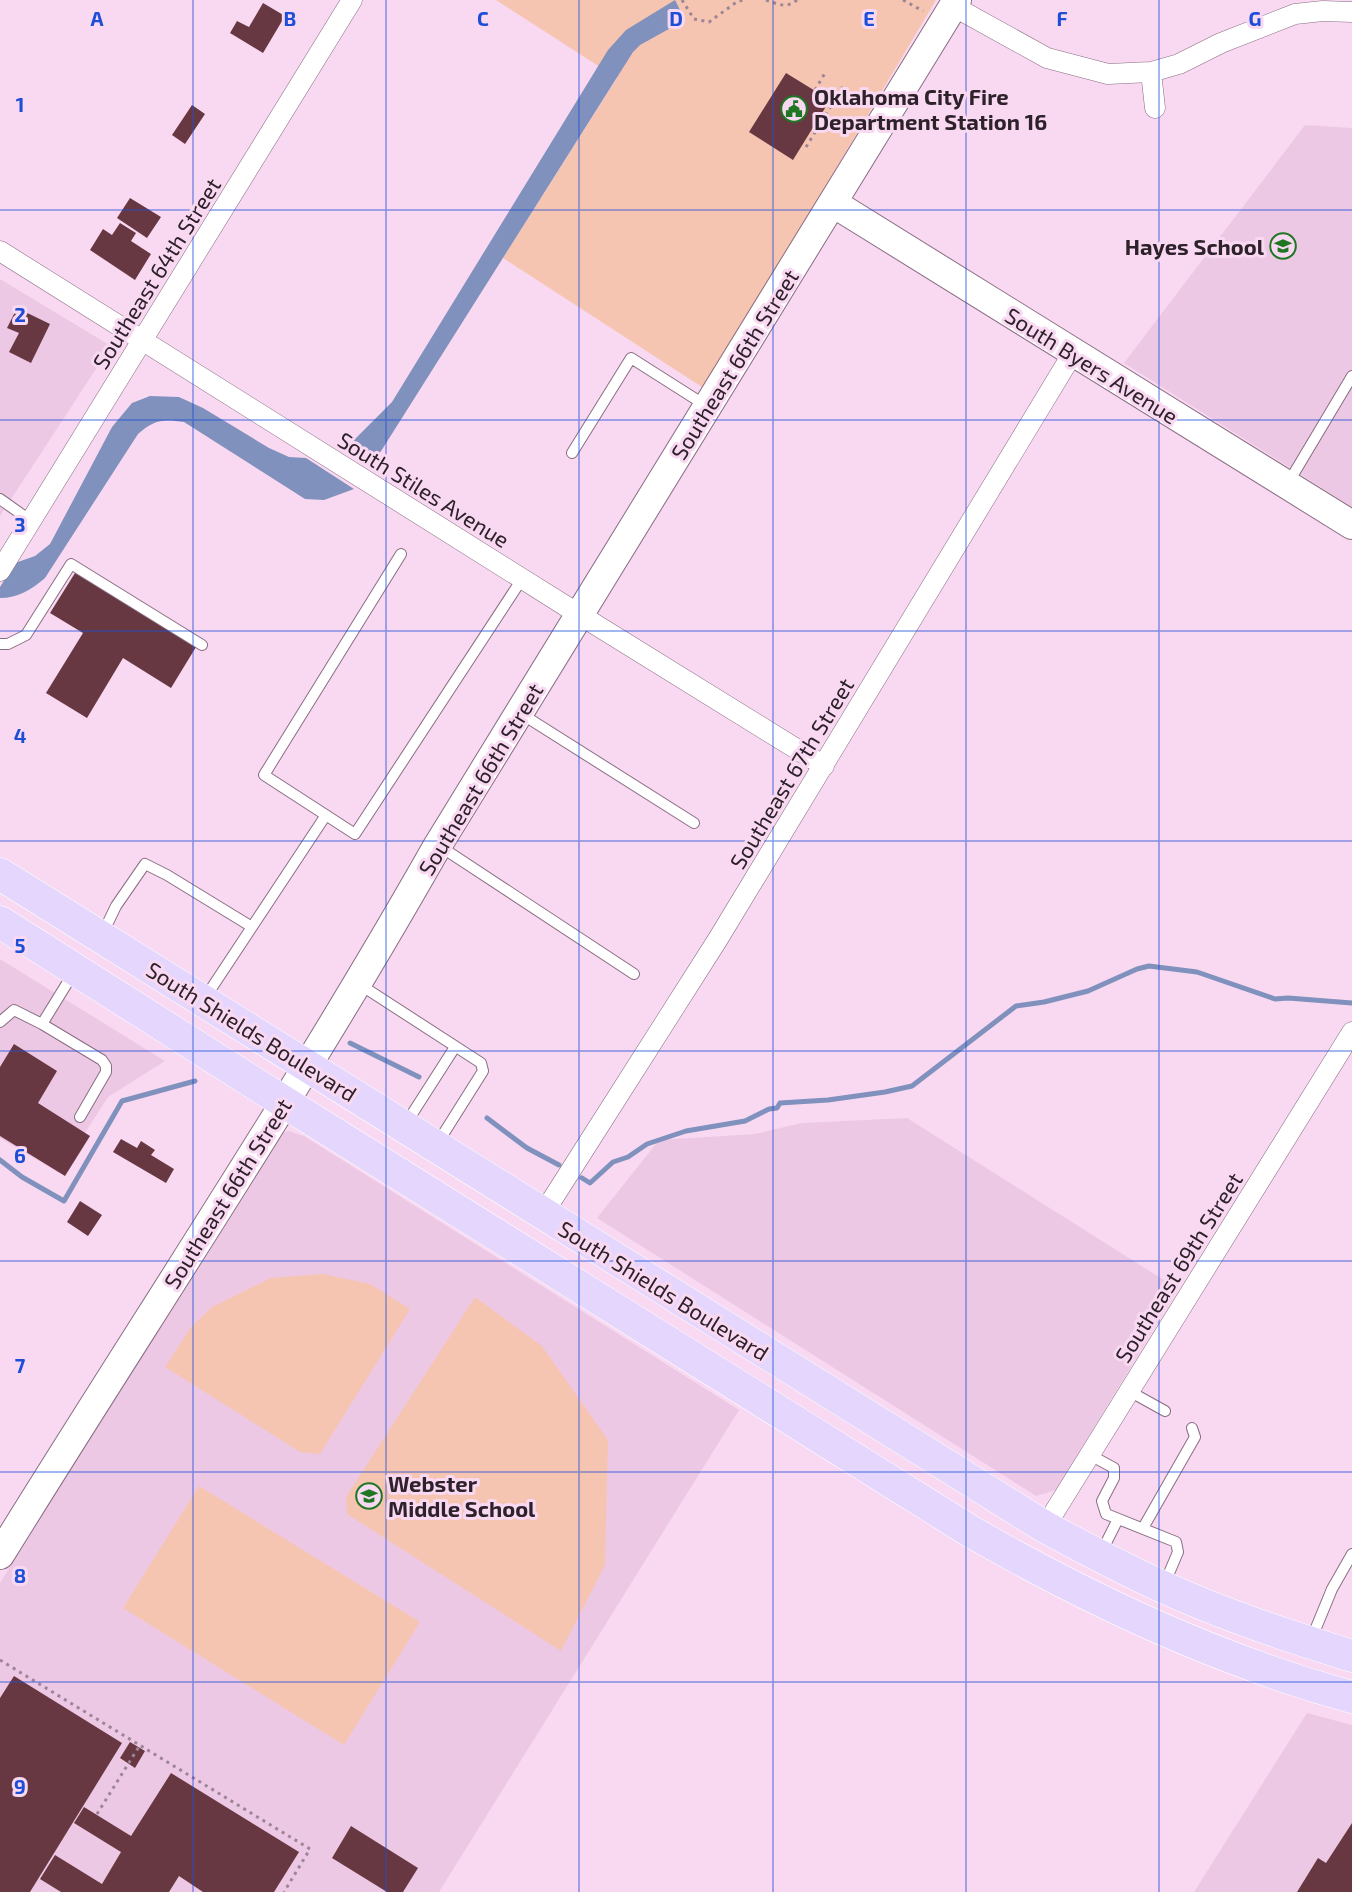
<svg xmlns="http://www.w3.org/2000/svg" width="1352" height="1892" viewBox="0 0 1352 1892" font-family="'Exo 2',sans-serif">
<rect width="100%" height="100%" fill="#f9d9f1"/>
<path fill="#edc8e4" d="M1305,125L1352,128V507L1124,363Z
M0,279L111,346L0,516Z
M0,959L165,1061L108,1097L59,1173L0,1138Z
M907,1118L1178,1289L1056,1490L1036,1496L597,1218L659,1140L755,1134L802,1123Z
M289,1131L304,1136L739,1410L439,1892H0V1583L276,1135Z
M1307,1713L1352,1725V1892H1194Z"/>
<path fill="#f6c5b2" d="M496,0H936L705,389L503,258L617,78Z
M323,1274L370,1284L410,1309L320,1454L300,1452L165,1367L191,1327L212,1307L271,1278Z
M475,1297L542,1346L608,1440L605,1565L561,1651L347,1514L346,1497Z
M199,1486L420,1622L344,1745L123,1608Z"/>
<path fill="#7f91bc" d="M675,0L685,20L640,45L633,52L371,467L355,457L347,447L392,402L608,50L626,30Z
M150,396L179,397L203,408L269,448L289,457L306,458L354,489L324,500L305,499L184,422C163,419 155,419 138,434L45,578C31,590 18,598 0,598V587L15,563L35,556L50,544L112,427L132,403Z"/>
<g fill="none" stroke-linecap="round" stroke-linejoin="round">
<path stroke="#7f91bc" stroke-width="5" d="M350,1043L419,1077
M487,1118L527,1148L559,1165
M0,1160L22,1177L64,1201L122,1101L195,1081
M582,1178L590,1183L613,1162L628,1157L647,1144L686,1131L745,1121L769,1109L777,1108L780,1103L828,1100L885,1092L912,1086L1016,1006L1044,1002L1088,991L1137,969L1149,966L1197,972L1275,999L1288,998L1352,1003"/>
</g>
<path fill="#673841" d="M263,3L285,16L263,53L230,33L237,21L249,27Z
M786,73L830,100L793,160L749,132Z
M192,105L205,114L185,144L172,135Z
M130,198L161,217L147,238L117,218Z
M120,223L136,233L131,241L151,254L135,280L90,250L103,229L112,235Z
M17,308L50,324L31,363L9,352L19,333L7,328Z
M75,573L196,647L171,688L123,658L87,718L46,693L83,633L50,613Z
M14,1044L57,1071L38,1103L90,1136L65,1176L0,1136V1067Z
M121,1139L137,1148L141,1141L155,1150L151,1155L174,1169L166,1183L113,1152Z
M80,1201L102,1215L88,1236L67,1222Z
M14,1676L122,1743L30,1892H0V1698Z
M130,1742L145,1751L135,1768L120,1758Z
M171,1773L299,1852L274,1892H203L179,1876L169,1892H61L40,1879L55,1855L102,1884L121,1852L74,1823L84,1807L131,1836Z
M1352,1823V1892H1297L1318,1858L1326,1863Z
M351,1826L418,1868L403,1892H387L332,1858Z"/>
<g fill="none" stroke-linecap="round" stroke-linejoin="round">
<g stroke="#896d82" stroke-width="12">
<path id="lane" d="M572,453L631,358L705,405
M1287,485L1352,376
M0,499L31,521
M401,554L264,775L355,834L522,579
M0,644H8L26,635L71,564L202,645
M520,713L694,823
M438,845L634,974
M102,935L116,906L145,864L167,875L252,927
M74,972L42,1024L102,1060L106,1066V1072L80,1117
M359,984L481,1063L483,1071L437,1144
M205,998L326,815
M0,1022L14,1010L42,1024
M405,1125L455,1047
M1129,1391L1165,1411
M1090,1455L1114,1468V1478L1102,1501L1106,1514L1176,1542L1178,1552L1164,1585
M1143,1528L1195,1437L1192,1428
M1101,1553L1118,1519
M1311,1640L1332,1589L1352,1554"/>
</g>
<g stroke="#896d82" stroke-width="21">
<path id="street" d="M953,6L1047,58L1108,74L1151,72L1179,64L1221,43L1295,14L1323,11L1352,12
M1151,72L1155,108
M0,251L580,615L824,766
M0,571L352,0
M543,1214L718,939L1073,353
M1045,1527L1352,1032"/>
</g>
<g stroke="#896d82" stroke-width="30">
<path id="secondary" d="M833,203L1352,525
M0,1555C146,1319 301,1087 438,845L957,0"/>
</g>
<g stroke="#fff" stroke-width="33">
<path id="primary" d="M0,874L1045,1527C1084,1548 1123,1569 1163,1587C1224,1615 1288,1636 1352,1656
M0,922L284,1102L970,1531C1091,1601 1217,1660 1352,1697"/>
</g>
<path stroke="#9c8596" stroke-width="3" stroke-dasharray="3 4.5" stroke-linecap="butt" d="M682,0L694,19L709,22L738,1L746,0
M766,0C778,4 786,9 797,0
M903,0L923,11
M815,90L825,73
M806,147L844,85
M0,1660L310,1849L284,1892
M97,1814L140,1745"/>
<use href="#lane" stroke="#fff" stroke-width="10"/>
<use href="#street" stroke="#fff" stroke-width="20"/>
<use href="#secondary" stroke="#fff" stroke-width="28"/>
<use href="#primary" stroke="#e4d6fd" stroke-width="32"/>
</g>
<path fill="none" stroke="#1d4ed8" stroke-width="1.5" stroke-opacity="0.55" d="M193,0V1892M386,0V1892M579,0V1892M773,0V1892M966,0V1892M1159,0V1892M0,210H1352M0,420H1352M0,631H1352M0,841H1352M0,1051H1352M0,1261H1352M0,1472H1352M0,1682H1352"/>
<defs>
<g id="civic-ring" transform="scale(1.35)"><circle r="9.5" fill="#f9d9f1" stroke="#1f7724" stroke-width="1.5"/><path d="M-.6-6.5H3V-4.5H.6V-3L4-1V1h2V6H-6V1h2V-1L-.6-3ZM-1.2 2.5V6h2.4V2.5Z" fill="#1f7724"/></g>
<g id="school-ring" transform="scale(1.35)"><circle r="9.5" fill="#f9d9f1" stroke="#1f7724" stroke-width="1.5"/><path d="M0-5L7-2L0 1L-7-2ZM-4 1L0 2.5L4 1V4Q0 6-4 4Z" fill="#1f7724"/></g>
</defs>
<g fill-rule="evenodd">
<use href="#civic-ring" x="794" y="109"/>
<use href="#school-ring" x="1283" y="246"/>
<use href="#school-ring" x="369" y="1496"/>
</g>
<g text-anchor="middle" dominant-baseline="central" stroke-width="6" stroke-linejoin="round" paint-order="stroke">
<g font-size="22" font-weight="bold" fill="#2d212a" stroke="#f9d9f1" text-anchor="start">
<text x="814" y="96">Oklahoma City Fire<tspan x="814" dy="25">Department Station 16</tspan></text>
<text x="1264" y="246" text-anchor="end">Hayes School</text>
<text x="388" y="1483">Webster<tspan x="388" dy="25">Middle School</tspan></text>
</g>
<g font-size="22" fill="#2d212a" stroke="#f9d9f1">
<text transform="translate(156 273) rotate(-58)">Southeast 64th Street</text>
<text transform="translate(734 364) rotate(-58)">Southeast 66th Street</text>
<text transform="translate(1092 365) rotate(32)">South Byers Avenue</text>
<text transform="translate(424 489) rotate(32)">South Stiles Avenue</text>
<text transform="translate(791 773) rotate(-59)">Southeast 67th Street</text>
<text transform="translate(480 779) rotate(-59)">Southeast 66th Street</text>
<text transform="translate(252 1031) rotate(32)">South Shields Boulevard</text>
<text transform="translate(227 1193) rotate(-58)">Southeast 66th Street</text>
<text transform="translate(1178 1267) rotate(-58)">Southeast 69th Street</text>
<text transform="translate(664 1290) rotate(32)">South Shields Boulevard</text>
</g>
</g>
<g font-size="20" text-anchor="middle" font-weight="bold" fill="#1d4ed8" stroke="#f9d9f1" stroke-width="6" stroke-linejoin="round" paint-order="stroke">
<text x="97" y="26">A</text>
<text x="290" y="26">B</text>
<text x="483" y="26">C</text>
<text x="676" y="26">D</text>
<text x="869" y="26">E</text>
<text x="1062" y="26">F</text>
<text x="1255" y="26">G</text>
<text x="20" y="112">1</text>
<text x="20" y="322">2</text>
<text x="20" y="532">3</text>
<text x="20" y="743">4</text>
<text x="20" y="953">5</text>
<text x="20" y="1163">6</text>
<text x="20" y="1373">7</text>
<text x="20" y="1583">8</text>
<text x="20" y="1794">9</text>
</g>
</svg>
